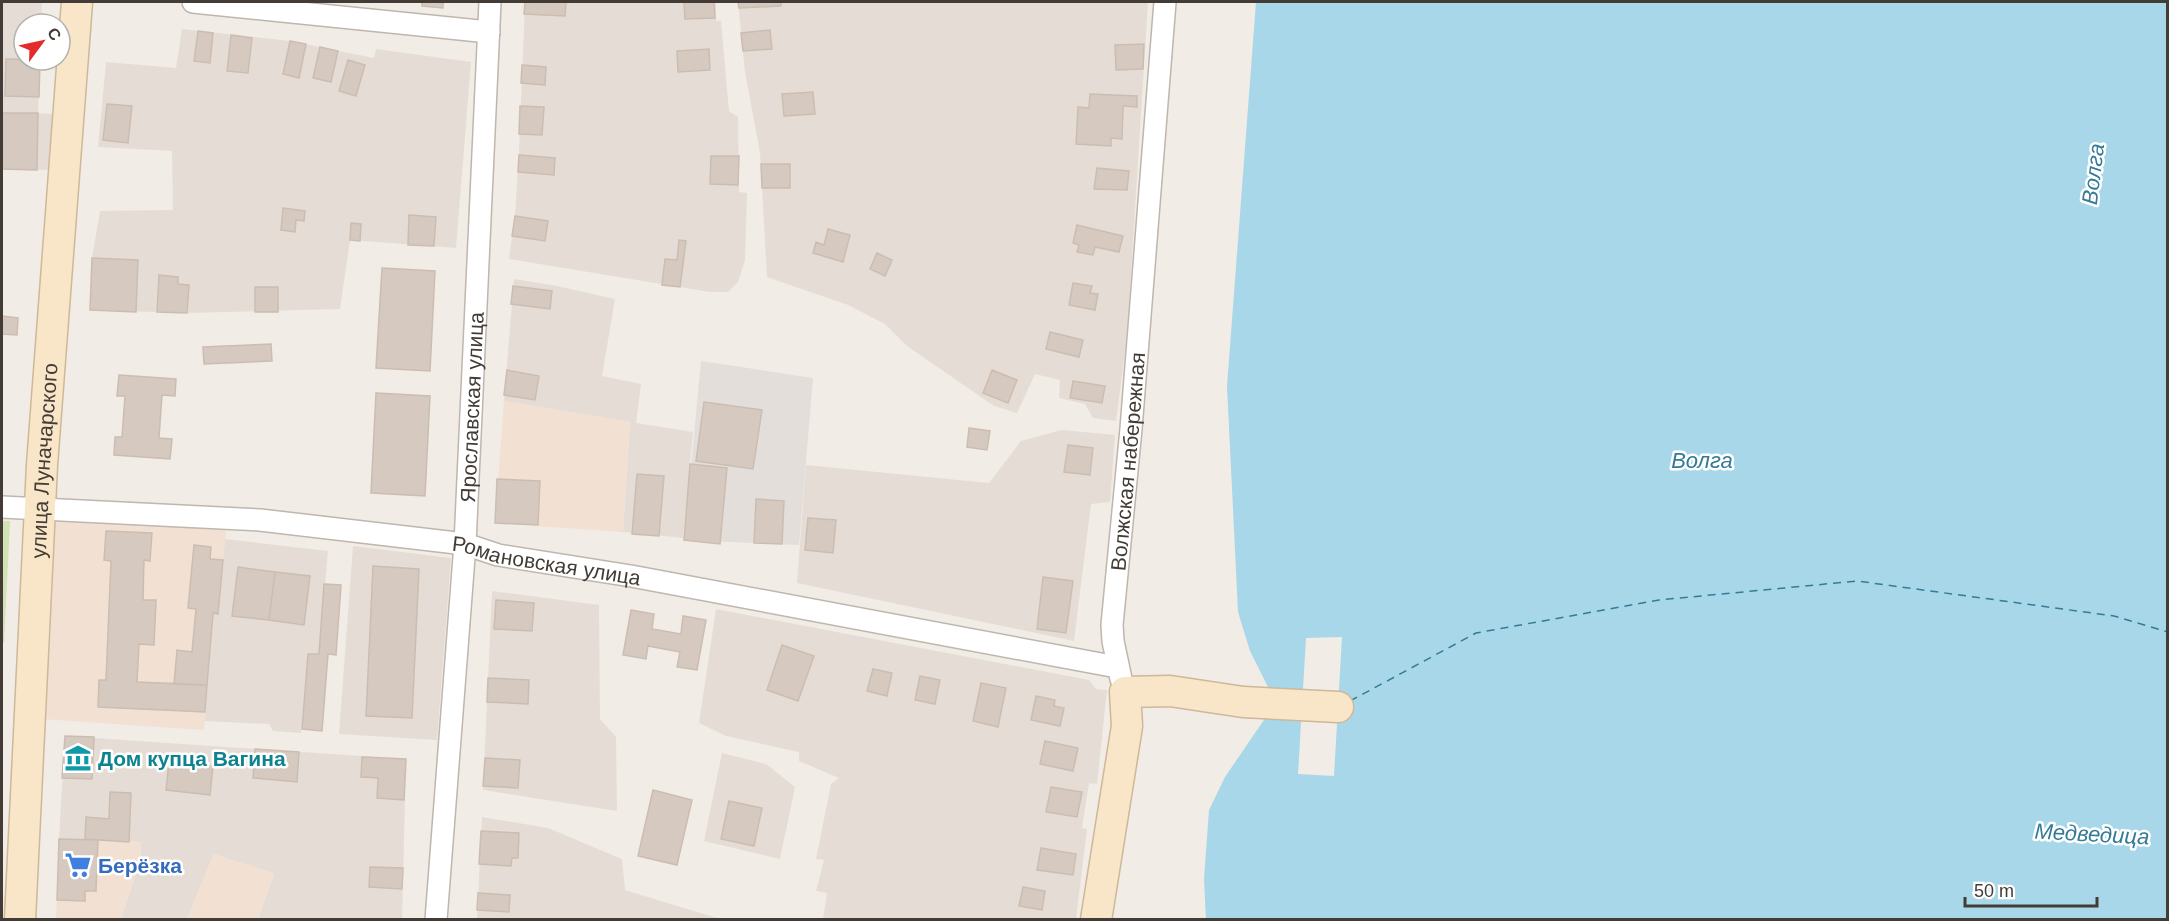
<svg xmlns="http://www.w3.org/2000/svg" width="2169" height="921" viewBox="0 0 2169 921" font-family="Helvetica,sans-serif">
<rect width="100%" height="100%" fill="#f1ece6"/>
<path fill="#e5ddd5" d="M2,2H42L41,24H24V60H40L38,113L53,114L51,170L2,169Z
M525,2H716V21H721L729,111L738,117L739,192L747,193L745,260L738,282L728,292H710L509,259L515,214L519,151Z
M738,2H1148L1127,337L1116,421L1093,418L1085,404L1059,398L1060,380L1035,374L1017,413L994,406L907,346L885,324L848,305L767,277L760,153L745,72Z
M182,29L290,41L374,58L376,49L471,62L456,248L350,240L340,309L187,313L90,310L92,258L100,211L173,210L172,151L98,147L106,62L176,68Z
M514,279L557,286L615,299L602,376L641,384L636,423L693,432L683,538L623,532L630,422L504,401Z
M1062,430L1115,435L1110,502L1091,504L1074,641L797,583L806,465L989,483L1021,441Z
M225,539L328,551L319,654H308L301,733L273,731L269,724L205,721L213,613H218Z
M353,546L451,558L437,740L339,734Z
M492,591L599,605L600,719L616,737L617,811L483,790Z
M716,609L1089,680L1096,689L1107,690L1097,784L1089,783L1082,828L1087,829L1076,919H823L827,893L816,891L824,860L816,859L831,784L839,778L799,761V752L726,736L699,723Z
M65,736L406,759L402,919H258L274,874L214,854L187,919H121L140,862L141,842L59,839Z
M722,753L766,764L795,787L780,859L704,841Z
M482,817L548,828L622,859L625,890L720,919L477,920Z"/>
<path fill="#f2e0d3" d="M504,401L630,422L623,532L495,523Z
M51,520L226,530L218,614H213L204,730L42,719Z
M59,839L141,842L140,862L121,919H56Z
M214,854L274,873L258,919H187Z"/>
<path fill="#e4dedb" d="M701,361L813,378L799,545L684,540Z"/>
<path fill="#d3e2b2" d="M2,521H10L4,643H2Z"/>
<path fill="#a8d7e9" d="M1256,2H2167V919L1206,920L1204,879L1209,810L1225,777L1270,711L1272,695L1250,651L1238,612L1227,386Z"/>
<path fill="#f1ece6" d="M1342,637L1334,776L1298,774L1306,638Z"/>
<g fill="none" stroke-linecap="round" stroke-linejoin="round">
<path stroke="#367b96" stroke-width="1.5" stroke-dasharray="8 6" stroke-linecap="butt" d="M1350,701L1476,633L1659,600L1857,581L2114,616L2168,632"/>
</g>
<path fill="#d5c9c0" stroke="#ccbdb1" stroke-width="1.5" d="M422,2H443V8L422,6Z
M525,2H566L565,16L524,14Z
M684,2H714L715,18L685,19Z
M738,2H781V6L739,8Z
M770,30L772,49L743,51L741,33Z
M198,31L213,33L210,63L194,61Z
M231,35L252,38L248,73L227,71Z
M290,41L306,44L299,78L283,74Z
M1144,44L1143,69L1116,70L1115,45Z
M320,47L338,51L331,82L313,78Z
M709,49L710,70L678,72L677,51Z
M6,59L40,60L39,97L5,96Z
M348,60L365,65L356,96L339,91Z
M522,65L546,67L545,85L521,83Z
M813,92L815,114L784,116L782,94Z
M1090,94L1137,96V107L1123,106L1122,139L1111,138V146L1076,144L1078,107L1089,108Z
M107,104L132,106L128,143L103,140Z
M520,106L544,107L542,135L519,134Z
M2,113H38L37,170L2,169Z
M519,155L555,158L554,175L518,172Z
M711,156H739L738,185L710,184Z
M761,164H790V188H762Z
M1097,168L1129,171L1127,190L1094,189Z
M283,208L305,211L304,221L296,220L295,232L281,230Z
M409,215L436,217L434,246L408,245Z
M515,216L548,221L545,241L512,236Z
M351,223L361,224L360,241L350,240Z
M1077,225L1123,236L1119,252L1095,247L1093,255L1077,252L1079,245L1073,243Z
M828,229L850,235L843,262L813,253L816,242L824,245Z
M679,240L686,241L680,287L662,285L665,259L677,260Z
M877,253L892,260L885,276L870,269Z
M92,258L138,260L136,312L90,310Z
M382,268L435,271L430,371L376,368Z
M159,275L178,277V284L189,285L187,313L157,312Z
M1073,283L1092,286L1090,293L1098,294L1095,310L1069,305Z
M513,286L552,291L550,309L511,304Z
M255,287H278V312H255Z
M2,316L18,318L17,335L2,334Z
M1050,332L1083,340L1079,357L1046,349Z
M271,344L272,361L204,364L203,347Z
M507,370L539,376L535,400L504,395Z
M992,370L1017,380L1008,403L983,393Z
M119,375L176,379L175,396L162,395L159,438L172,439L170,459L114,455L115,437H122L125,396H117Z
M1073,381L1105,386L1102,403L1070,398Z
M376,393L430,396L425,496L371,493Z
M704,402L762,410L753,469L696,461Z
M969,428L990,431L987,450L967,447Z
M1068,445L1093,448L1090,475L1064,472Z
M690,464L727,468L720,544L684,540Z
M637,474L664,476L659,536L632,534Z
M497,479L540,481L538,525L495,523Z
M756,499L784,501L782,544L754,543Z
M808,518L836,520L833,553L805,550Z
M106,531L152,533L150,561L144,560L143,600H156L154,645L139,644L137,682L207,685L205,712L98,707L99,680H106L111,561L104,560Z
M194,545L211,547L210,559L223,560L218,614L213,613L207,685L174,684L177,650L192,652L196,609L188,608Z
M373,566L419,569L412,718L366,716Z
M238,567L275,572L269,620L232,616Z
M275,572L310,576L304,625L269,620Z
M1043,577L1073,581L1066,633L1037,629Z
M324,584L341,585L336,655L328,654L322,731L302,729L308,654H319Z
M496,600L534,603L532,631L494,629Z
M631,610L654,614L652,629L681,634L683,616L706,620L697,670L677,667L680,652L648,646L646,659L623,655Z
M782,645L814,656L798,701L767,690Z
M873,669L892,673L887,696L867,691Z
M920,676L940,680L935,704L915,700Z
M488,678L529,680L528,704L487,702Z
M981,683L1006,688L998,727L973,721Z
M1036,696L1055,700L1054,706L1064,708L1060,726L1031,720Z
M65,736L94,737L92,779L62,778Z
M1045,741L1078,748L1073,771L1040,764Z
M255,749L299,752L297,782L253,778Z
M362,757L406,759L404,800L377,798L378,778L361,777Z
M485,758L520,760L518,788L483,786Z
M169,762L213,766L210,795L166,790Z
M1051,787L1082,792L1077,817L1046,812Z
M653,790L692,800L677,865L638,856Z
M110,792L131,793L129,842L85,839L86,817L109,819Z
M729,801L762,808L754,846L721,839Z
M481,831L519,833L518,858H512L511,866L479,864Z
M59,839L98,840L96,891H85V901L57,900Z
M1041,848L1076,854L1073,875L1037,870Z
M370,867L403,868L402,889L369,887Z
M1023,887L1045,891L1042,910L1019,906Z
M478,893L510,895L509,912L477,910Z"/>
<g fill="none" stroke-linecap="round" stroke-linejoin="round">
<g stroke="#bfb6ad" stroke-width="24">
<g id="street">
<path d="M193,2L489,32"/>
<path id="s1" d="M2,507L260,520L465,544L498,555L631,576L1117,667"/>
<path id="s2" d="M1121,679L1113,641L1112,625L1131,429L1165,2"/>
<path id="s3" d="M436,920L465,544L490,2"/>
</g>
</g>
<g stroke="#cdb899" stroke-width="33">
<g id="secondary">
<path id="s4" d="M20,920L42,465L77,2"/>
<path d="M1096,920L1127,726L1125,692L1170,691L1243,702L1338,707"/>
</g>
</g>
<use href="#street" stroke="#fff" stroke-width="21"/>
<use href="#secondary" stroke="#f9e6c8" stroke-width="30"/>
</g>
<defs>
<g id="museum-bare" transform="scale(2.07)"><path d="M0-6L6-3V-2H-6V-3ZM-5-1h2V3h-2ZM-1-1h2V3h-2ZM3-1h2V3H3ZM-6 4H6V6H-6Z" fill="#0f9aa8" stroke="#fff" stroke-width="2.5" paint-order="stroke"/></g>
<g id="supermarket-bare" transform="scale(2.07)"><path d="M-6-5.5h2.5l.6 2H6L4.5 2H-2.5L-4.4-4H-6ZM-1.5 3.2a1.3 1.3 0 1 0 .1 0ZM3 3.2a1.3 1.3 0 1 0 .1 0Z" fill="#3f7fe0" stroke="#fff" stroke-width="2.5" paint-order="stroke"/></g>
</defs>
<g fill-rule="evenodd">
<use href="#museum-bare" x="78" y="758"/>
<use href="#supermarket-bare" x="78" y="865"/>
</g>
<g text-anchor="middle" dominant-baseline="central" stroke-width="5" stroke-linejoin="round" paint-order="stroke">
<g font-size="21" fill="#433c36" stroke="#fff">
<text stroke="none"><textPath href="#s3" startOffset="514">Ярославская улица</textPath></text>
<text stroke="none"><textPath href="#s4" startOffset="460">улица Луначарского</textPath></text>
<text stroke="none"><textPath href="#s2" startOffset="219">Волжская набережная</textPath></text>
<text stroke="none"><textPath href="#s1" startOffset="548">Романовская улица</textPath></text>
</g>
<g font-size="21" font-weight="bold" fill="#0d838f" stroke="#fff" text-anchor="start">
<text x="98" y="758">Дом купца Вагина</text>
</g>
<g font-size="21" font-weight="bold" fill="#366cbe" stroke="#fff" text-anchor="start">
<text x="98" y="865">Берёзка</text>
</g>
<g font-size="22" font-style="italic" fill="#367b96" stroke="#fff">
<text transform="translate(2093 174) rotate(-83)">Волга</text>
<text x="1702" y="460">Волга</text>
<text transform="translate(2092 834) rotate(3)">Медведица</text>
</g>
</g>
<rect width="2169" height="921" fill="none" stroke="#433c36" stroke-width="6"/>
<g transform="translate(42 42) rotate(57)"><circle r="28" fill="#ffffff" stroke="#b4b1af" stroke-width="1.5"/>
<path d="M0-4.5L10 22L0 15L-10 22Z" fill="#e52b29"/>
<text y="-9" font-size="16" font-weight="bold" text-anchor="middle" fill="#433c36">С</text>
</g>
<path d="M1965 897v9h132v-9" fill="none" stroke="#433c36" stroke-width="3"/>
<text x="1974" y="897" font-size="18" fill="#433c36" stroke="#ffffff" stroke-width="4.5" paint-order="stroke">50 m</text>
</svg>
